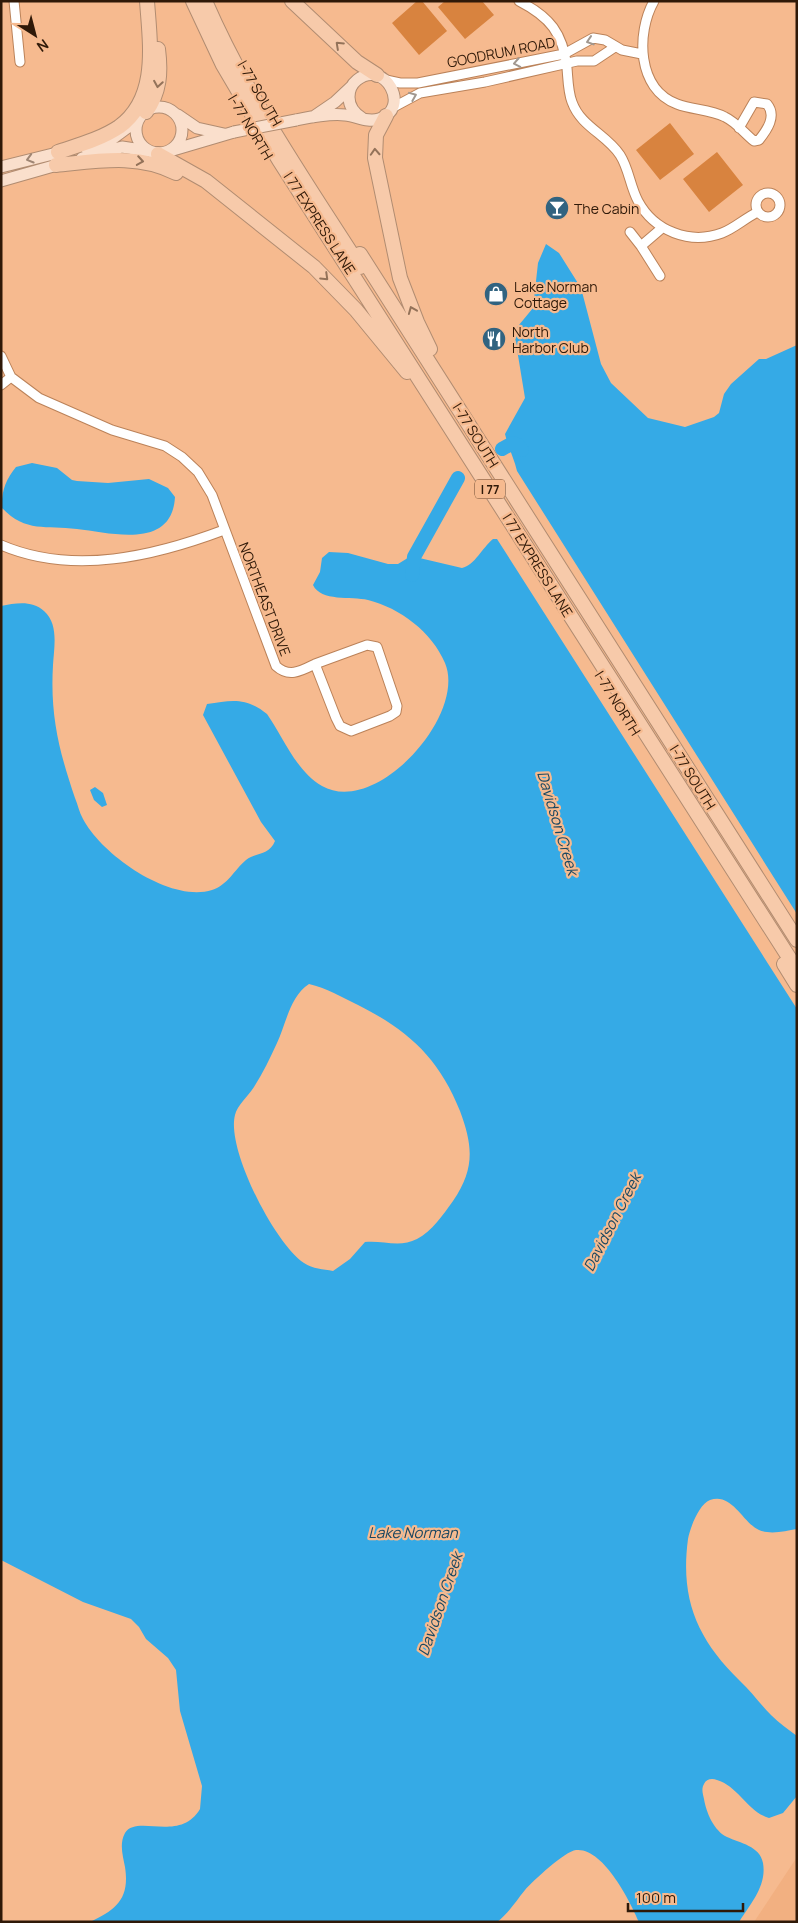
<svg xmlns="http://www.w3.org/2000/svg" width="798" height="1923" viewBox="0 0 798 1923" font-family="Manrope,sans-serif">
<rect width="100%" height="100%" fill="#f6ba8f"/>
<path fill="#f2b081" d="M797,1857V1922H754Z"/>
<path fill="#d8833f" d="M417,1H422L447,31L419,55L392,23Z
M445,1H482L494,15L465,39L438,7Z
M670,123L694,154L660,180L636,150Z
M717,152L743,185L709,212L683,179Z"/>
<path fill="#35aae6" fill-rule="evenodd" d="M546,244L559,253L581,288L601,364L611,383L648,418L685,427L714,417L719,413L724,394L731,384L759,359H766L797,345V914L517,471C514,458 508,447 505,434L525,398L514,331L533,308L538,263Z
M32,463L57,468L72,480L77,481L108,483L149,479L168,488L175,497C172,550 112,533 77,529C46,525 26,533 2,508C1,492 6,479 16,467Z
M493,539H497L797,1009V1529C785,1531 771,1535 759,1530C743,1523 732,1492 710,1500C699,1504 690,1528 688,1539C680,1599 697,1639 740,1681C751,1691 760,1704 771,1715C779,1723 788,1729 797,1736V1796L783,1813L769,1818C748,1812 738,1786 717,1780C712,1778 706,1779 704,1784C701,1789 703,1794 704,1799C706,1812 714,1831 727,1837C740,1843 760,1846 763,1863C767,1886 750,1904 739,1922H639C630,1901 603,1847 576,1850C565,1851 533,1881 525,1890C516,1901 508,1914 497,1922H90C116,1910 130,1899 125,1867C123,1856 119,1844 125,1833C137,1814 180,1843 200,1809L202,1786L180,1711L176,1670L168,1658L146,1639L139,1627L131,1619L83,1602L1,1560V606C16,603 32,600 44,611C59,624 54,648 53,665C50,715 59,751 75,798C78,805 79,812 83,819C102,855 170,903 212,890C228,885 234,870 246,860C256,852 269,856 275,841L261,822L203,715L207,704C232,700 246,697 267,714C283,737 296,771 322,786C376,817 467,715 445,663C432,632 400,608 368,600C351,596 321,602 313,585L320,572L322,558L329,552L348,553L388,564H398L411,556L462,568C475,565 482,548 493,539ZM309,984C326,988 342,997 358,1005C408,1030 439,1058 460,1111C473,1146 475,1169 453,1201C443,1215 432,1231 417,1239C400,1248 382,1240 365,1242L350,1259L333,1271C323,1269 313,1269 304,1263C275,1244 226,1149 235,1115C237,1106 248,1096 254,1087C263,1073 270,1058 277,1043C286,1024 290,996 309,984Z
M95,787L103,793L107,805L102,807L94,800L90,790Z"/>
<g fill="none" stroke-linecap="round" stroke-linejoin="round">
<path stroke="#35aae6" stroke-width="14" d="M502,449L513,443L518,445L522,450
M412,575L414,557L458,478"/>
<g stroke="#bb8259" stroke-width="11">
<path id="minor" d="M14,1L20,62
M519,1C550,17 563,33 567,68C568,79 568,92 572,102C581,127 606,134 620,155C629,169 630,186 638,201C654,231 690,245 722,233C735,228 745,218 758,212
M654,1C636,33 637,89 677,104C692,110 710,109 725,117C736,122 744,133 754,141L759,140C767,130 777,116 767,104L754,102L739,128
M386,80L400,83H418L564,54L593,38L605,40L622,50L642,54
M392,108L420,93L485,82L577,61H594L615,47
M756 205a12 12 0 1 1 24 0a12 12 0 1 1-24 0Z
M630,232L641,246L662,228
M641,246L660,276
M1,356L11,377L39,398L112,430L165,446L182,457L198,472L212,495L276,666C289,678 301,671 315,664
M1,385L11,377
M1,545C73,576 155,556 224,530
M367,645L377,647L397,706L396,712L390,716L351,731L340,726L336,718L315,664Z"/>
</g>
<g stroke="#b18c71" stroke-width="13">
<path id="major" d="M136 130a23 23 0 1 1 46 0a23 23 0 1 1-46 0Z
M178,115L197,128L224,134
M313,117L335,102L351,87
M296,120C311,117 330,113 345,115C357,116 367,123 379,119C412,109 385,58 357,80C352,84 349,90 349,97C349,107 354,113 362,118
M86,148L112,139L139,119
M173,150L234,132
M82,158L122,147L148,151
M1,167L65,151
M1,181L64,163"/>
</g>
<g stroke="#b18c71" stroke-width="16">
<path id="highway" d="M193,1L223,65L279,160L797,970
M205,1C246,96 305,181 360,267
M292,1L357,62L377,75
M146,112C160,92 161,72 158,49
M386,116L376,135L375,158L400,278L417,322L430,349
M58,152C79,145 101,139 119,127C159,98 150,44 147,1
M158,154L206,181L314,267L356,310L407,372
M56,165C97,161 138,153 176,173
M360,254L797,940
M784,964L797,985"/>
</g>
<use href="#minor" stroke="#fff" stroke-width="9"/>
<use href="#major" stroke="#fadfcc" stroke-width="11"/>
<use href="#highway" stroke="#f7caaa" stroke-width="14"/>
<g stroke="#b18c71" stroke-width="13" stroke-linecap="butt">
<path id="major-bridge" d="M234,132L296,120"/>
</g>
<use href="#major-bridge" stroke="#fadfcc" stroke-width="11"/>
</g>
<defs><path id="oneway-chevron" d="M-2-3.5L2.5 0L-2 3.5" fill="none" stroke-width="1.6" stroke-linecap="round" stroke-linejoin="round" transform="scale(1.25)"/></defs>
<g stroke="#a19890">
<use href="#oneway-chevron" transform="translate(590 41) rotate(162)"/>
<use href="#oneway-chevron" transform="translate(517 63) rotate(169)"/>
<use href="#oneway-chevron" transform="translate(413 96) rotate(-22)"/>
</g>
<g stroke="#937259">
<use href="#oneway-chevron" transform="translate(339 45) rotate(-137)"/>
<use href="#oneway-chevron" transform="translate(158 84) rotate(99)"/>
<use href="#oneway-chevron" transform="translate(375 152) rotate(-93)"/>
<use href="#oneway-chevron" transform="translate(140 161) rotate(9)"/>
<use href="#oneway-chevron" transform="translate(325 277) rotate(44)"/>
<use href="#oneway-chevron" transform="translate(412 310) rotate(-112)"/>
</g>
<use stroke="#9f8674" href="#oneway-chevron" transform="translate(30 159) rotate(164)"/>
<defs>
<g id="bar-disc" transform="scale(1.25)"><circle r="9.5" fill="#316380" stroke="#f6ba8f"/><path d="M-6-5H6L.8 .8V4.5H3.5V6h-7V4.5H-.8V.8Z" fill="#fff"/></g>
<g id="shop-disc" transform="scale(1.25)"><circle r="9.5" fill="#316380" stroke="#f6ba8f"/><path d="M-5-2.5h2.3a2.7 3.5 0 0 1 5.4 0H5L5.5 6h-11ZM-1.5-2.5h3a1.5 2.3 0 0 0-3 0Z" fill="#fff"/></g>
<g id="restaurant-disc" transform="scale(1.25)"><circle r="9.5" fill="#316380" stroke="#f6ba8f"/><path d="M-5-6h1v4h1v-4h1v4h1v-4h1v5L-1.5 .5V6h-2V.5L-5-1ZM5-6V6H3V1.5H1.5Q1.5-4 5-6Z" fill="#fff"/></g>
</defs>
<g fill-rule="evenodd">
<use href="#bar-disc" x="557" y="208"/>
<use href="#shop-disc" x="496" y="294"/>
<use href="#restaurant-disc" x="494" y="339"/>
</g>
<g text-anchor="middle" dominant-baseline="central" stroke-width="4.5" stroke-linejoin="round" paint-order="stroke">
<rect fill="#f6ba8f" stroke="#6b4930" stroke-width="1" x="475" y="479.5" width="30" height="19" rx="4"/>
<g font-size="12" font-weight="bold" fill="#2f1908">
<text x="490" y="489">I 77</text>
</g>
<g font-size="14" fill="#2f1908" stroke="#f6ba8f">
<text transform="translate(501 52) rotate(-11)">GOODRUM ROAD</text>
<text transform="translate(260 93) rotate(60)">I-77 SOUTH</text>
<text transform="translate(251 127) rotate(59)">I-77 NORTH</text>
<text transform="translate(320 223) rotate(57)">I 77 EXPRESS LANE</text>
<text transform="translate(476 435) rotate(58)">I-77 SOUTH</text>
<text transform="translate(538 565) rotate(58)">I 77 EXPRESS LANE</text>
<text transform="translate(265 599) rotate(69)">NORTHEAST DRIVE</text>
<text transform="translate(618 703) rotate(58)">I-77 NORTH</text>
<text transform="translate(693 777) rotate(58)">I-77 SOUTH</text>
</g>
<g font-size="14" fill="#2f1908" stroke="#f6ba8f" text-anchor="start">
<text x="574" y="208">The Cabin</text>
<text x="514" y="286">Lake Norman<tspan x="514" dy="16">Cottage</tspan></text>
<text x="512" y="331">North<tspan x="512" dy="16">Harbor Club</tspan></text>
</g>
<g font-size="15" font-style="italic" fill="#1a4761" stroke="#f6ba8f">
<text transform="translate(558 823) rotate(73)">Davidson Creek</text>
<text transform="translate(612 1222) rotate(-63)">Davidson Creek</text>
<text x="413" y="1532">Lake Norman</text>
<text transform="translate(440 1604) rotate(-71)">Davidson Creek</text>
</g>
</g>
<rect width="798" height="1923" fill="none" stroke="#2f1908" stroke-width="5"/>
<g transform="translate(35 35) rotate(144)" stroke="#f6ba8f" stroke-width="4" paint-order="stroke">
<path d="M0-4L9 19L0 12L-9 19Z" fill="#2f1908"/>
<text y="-8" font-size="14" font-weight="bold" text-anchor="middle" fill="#2f1908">N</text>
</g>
<path d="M628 1903v8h115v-8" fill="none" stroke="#2f1908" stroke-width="2.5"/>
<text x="636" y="1903" font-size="15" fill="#2f1908" stroke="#f6ba8f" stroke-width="4" paint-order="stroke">100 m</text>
</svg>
